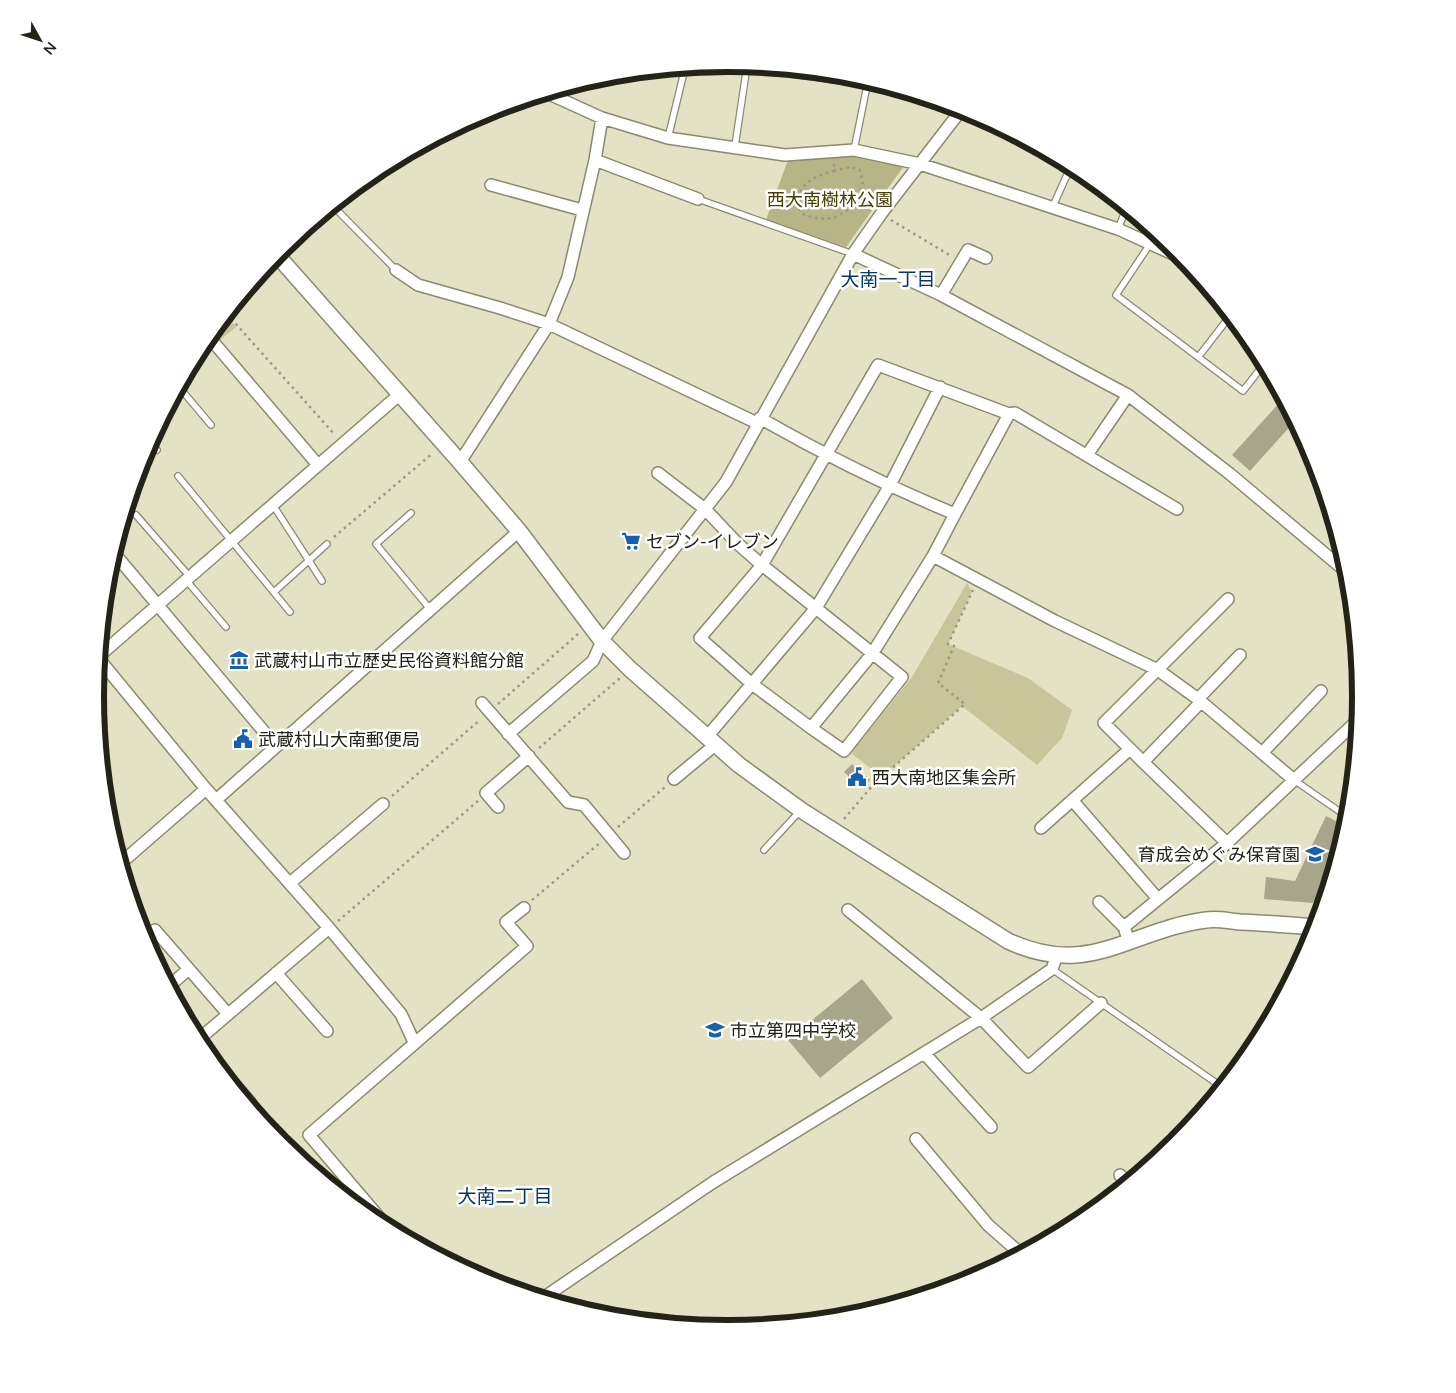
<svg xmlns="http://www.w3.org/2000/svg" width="1456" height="1393" viewBox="0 0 1456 1393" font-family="Lato,'Noto Sans JP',sans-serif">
<rect width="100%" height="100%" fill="#e3e2c5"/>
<path fill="#c8c59a" d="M227,315L236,327L195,361L194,360L202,345Z
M967,583L972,591L948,644L1028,678L1072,710L1062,738L1037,765L962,706L882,777L851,753L912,677Z"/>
<path fill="#b7b485" d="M846,156L885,159L906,163L846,247L766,220L788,160Z"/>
<path fill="#a8a68a" d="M1283,399L1295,421L1250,471L1232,455Z
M852,764L870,780L862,788L844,772Z
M1326,816L1347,827L1341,846L1313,903L1264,899L1266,877L1295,881Z
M862,979L893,1018L820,1078L788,1040Z"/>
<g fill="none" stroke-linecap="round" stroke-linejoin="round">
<g stroke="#8b896f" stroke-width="8">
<path id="service" d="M668,138L685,68
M735,146L747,66
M854,150L868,81
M698,199L853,254
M333,206L396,270
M1053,206L1071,166
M1118,229L1126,209
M1150,244L1116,295L1243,391L1264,364
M1199,356L1230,316
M179,387L211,425
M150,442L157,450
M178,476L290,612
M273,505L322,581
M411,513L376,544L430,609
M136,515L190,577
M186,580L226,627
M274,592L327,544
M1294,780L1349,818
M764,850L800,811
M1052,969L1222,1087"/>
</g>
<g stroke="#8b896f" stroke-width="14">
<path id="minor" d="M761,67L867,81
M547,93L602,118L668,138L785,155L854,150L920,164L1118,229L1184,259
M595,160L698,199
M491,185L582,210
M853,254L941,295L1128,395L1230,474L1349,574
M396,270L418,285L500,308L549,324L757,423
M941,295L968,250L986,258
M215,344L318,465
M760,418C823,454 887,486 955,514L933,556L872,654L811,728L752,684L700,638L762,565L878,365L1009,414L1015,413L1177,509
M1087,455L1128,395
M460,462L549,324L568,277L595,160L602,118
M658,473L705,509L738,544L762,565L902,677L844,751L811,728
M955,514L1009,414
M114,553L276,746
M933,556L1055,621L1158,670L1198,699L1294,780
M99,656L400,394
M99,659L206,789L329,928L401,1014L414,1042
M1198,699L1240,655
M1201,702L1143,762L1104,723L1228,599
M482,703L568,802L584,805L624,853
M508,734L593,661L602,641L726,482L853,254L881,214L962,109
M706,738L816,608L889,487L940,387
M1262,753L1321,691
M1143,762L1227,843
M674,779L715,745
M216,800L519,531
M1073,801L1158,899
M498,807L486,793L529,756
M1041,828L1130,749
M121,863L206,789
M290,883L383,804
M1099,902L1124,927
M848,910L981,1018L1028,1067L1101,1003
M155,930L228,1014
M1129,942L1124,927L1227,843L1359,719
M276,973L327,1031
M169,986L189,969
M198,1040L329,928
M201,1046L250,1102
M924,1053L991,1127
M1245,1059L1309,946
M916,1139L988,1225L1021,1254
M1120,1175L1128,1183
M390,1230L309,1135L527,946L506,922L524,908
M543,1298L712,1183L981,1018L1052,969L1057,955"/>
</g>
<g stroke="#8b896f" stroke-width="18">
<path id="tertiary" d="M276,254L460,462L519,531L602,641L630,669L739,765L801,810L1008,941C1090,979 1129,930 1206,920C1217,918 1229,921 1240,922C1265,923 1291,925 1316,927"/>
</g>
<path stroke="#9a9a84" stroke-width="2.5" stroke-dasharray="2.5 4" stroke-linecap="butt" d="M834,164V171C813,176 790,188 801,213C831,227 852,215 863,184L860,170L851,167L834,171
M859,195L872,204
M891,220L951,256
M227,314L335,435
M334,537L433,453
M498,704L578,634
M539,748L620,678
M392,796L480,720
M844,819L873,785L965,704L938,683L954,646L948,644L973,590
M618,827L665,787
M532,900L601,842
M338,921L478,801"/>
<use href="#service" stroke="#fff" stroke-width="5.5"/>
<use href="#minor" stroke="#fff" stroke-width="11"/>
<use href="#tertiary" stroke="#fff" stroke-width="15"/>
</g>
<defs>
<g id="supermarket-bare" transform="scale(1.5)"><path d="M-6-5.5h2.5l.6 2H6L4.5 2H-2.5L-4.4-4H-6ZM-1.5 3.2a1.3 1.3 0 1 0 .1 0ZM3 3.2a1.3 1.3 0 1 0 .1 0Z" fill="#175faf" stroke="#fff" stroke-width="2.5" paint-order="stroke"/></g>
<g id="museum-bare" transform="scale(1.5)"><path d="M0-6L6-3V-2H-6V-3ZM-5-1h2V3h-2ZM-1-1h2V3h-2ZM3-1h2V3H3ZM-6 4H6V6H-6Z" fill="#175faf" stroke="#fff" stroke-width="2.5" paint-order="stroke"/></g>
<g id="civic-bare" transform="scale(1.5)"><path d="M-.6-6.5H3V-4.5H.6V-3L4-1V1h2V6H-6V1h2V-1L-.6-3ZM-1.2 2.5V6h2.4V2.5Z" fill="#175faf" stroke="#fff" stroke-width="2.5" paint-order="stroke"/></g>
<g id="school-bare" transform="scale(1.5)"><path d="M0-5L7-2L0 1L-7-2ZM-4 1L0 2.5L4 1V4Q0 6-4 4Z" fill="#175faf" stroke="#fff" stroke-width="2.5" paint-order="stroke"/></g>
</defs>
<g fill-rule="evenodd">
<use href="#supermarket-bare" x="631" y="541"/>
<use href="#museum-bare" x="239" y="660"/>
<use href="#civic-bare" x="243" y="739"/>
<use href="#civic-bare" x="857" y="777"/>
<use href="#school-bare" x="1315" y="854"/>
<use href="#school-bare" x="715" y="1030"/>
</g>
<g text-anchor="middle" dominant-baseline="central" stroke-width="5" stroke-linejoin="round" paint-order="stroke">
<g font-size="18" fill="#464104" stroke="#fff">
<text x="830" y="199">西大南樹林公園</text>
</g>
<g font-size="18" fill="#232318" stroke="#fff" text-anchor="start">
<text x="646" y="541">セブン-イレブン</text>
<text x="254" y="660">武蔵村山市立歴史民俗資料館分館</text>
<text x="258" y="739">武蔵村山大南郵便局</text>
<text x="872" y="777">西大南地区集会所</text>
<text x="1300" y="854" text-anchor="end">育成会めぐみ保育園</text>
<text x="730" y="1030">市立第四中学校</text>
</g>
<g font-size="19" fill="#083769" stroke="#fff">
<text x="888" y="278">大南一丁目</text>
<text x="505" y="1195">大南二丁目</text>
</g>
</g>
<path d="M0 0H1456V1393H0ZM104 696a624 624 0 1 1 1248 0a624 624 0 1 1-1248 0Z" fill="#fff" fill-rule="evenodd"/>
<path fill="none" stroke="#232318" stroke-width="6" d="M104 696a624 624 0 1 1 1248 0a624 624 0 1 1-1248 0Z"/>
<g transform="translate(40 40) rotate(130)" stroke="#ffffff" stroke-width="4" paint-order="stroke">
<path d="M0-4L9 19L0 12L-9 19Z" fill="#232318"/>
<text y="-8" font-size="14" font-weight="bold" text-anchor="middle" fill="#232318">N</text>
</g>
</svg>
